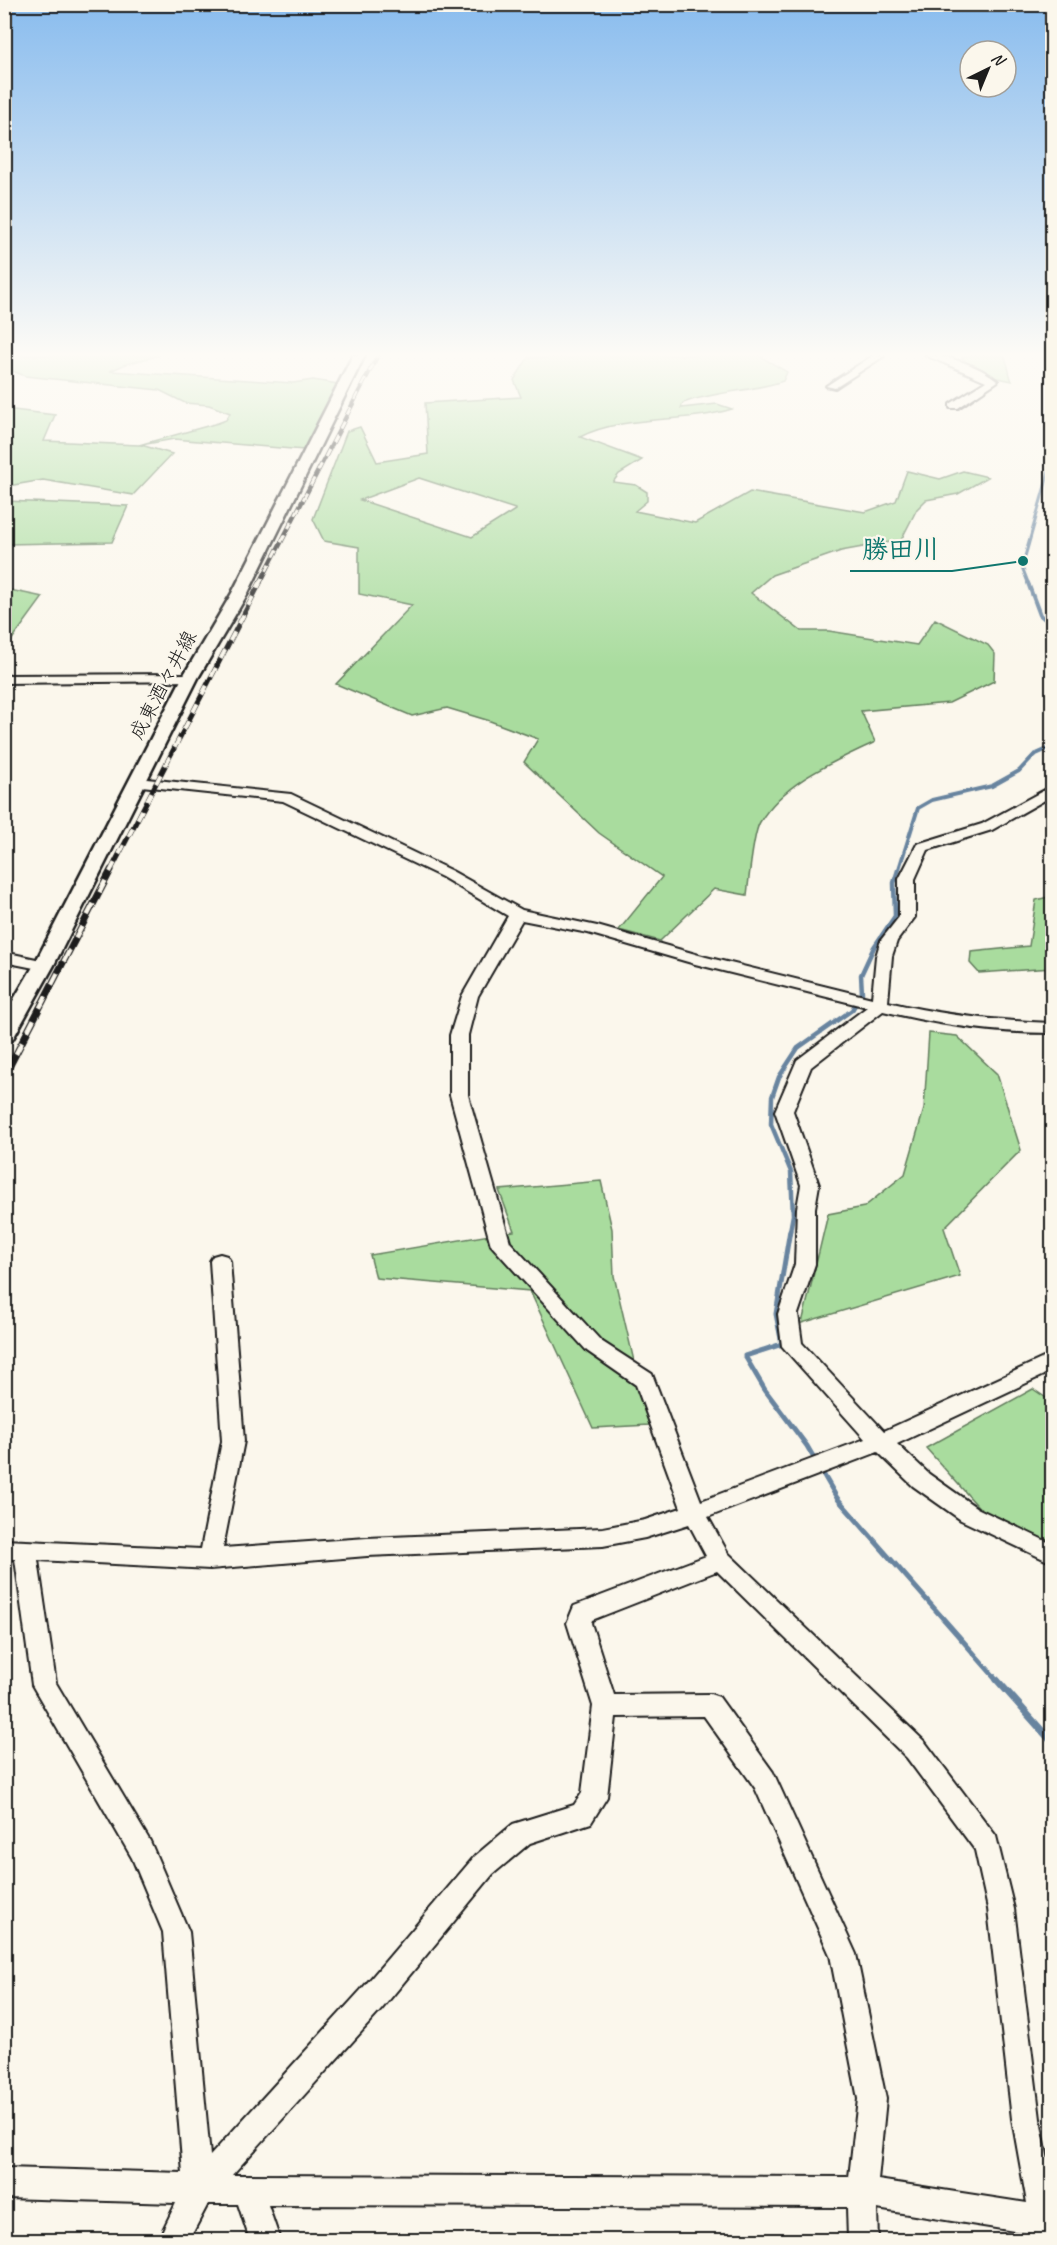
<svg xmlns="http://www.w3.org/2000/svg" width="1057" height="2245" viewBox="0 0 1057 2245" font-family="Caveat,'Klee One',sans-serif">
<rect width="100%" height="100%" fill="#fbf7ec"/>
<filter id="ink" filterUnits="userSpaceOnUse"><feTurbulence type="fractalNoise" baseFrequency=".0167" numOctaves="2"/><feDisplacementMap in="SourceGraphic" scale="12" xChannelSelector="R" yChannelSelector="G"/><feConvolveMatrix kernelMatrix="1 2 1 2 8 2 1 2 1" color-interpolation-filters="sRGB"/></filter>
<g filter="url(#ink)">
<path fill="#a9dc9e" stroke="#627c5d" stroke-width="1.5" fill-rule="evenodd" d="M5,355H160L126,364L110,371L293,383L313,380L338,384L342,390L326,411L304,450L174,439L141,445L172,454L133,495L43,480L8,486L5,496V409L55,415L44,441L139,445L218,423L226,420L230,413L209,405L185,403L159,390L25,376L5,368Z
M575,355H758L787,372L783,381C750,392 715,391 683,403L681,408L717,404L732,409C684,424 625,414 580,437L642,460L619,474L613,482L636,485L647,492V501L635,511L695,523L750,492L865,512L896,501L907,471L940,479L963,471L988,477L958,494L926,500L917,509L901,540L841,551L772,575L751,593L801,631H829L917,645L935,619L988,645L995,654L994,681L949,703L861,711L875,742C834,762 785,781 760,822C753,833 749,879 747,895L714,889L660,941L619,930L662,877L599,833L524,762L538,739L490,721L447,708L412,716L336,684L412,605L359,594V547L324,541L313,519L347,431L360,427L377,462L428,454L425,403L521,397L514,380L528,358L573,357ZM419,478L515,509V510L472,537L360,500Z
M969,355H1003C1009,362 1008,373 1012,381L979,374L962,358Z
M5,501L128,506L112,542L5,544Z
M5,589L43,597L5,649L4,589Z
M1052,896V968L979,973L970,963L971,952L1029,946L1036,900Z
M929,1033L957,1036L997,1074L1021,1150L944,1228L960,1276L802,1323L828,1214L864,1207L905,1174L924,1109Z
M601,1181L612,1229L614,1276L649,1425L593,1428L530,1291L376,1278L370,1255L514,1231L499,1190Z
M1033,1389L1052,1402V1545L991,1521L926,1448Z"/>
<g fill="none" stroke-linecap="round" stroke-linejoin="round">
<path stroke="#68849f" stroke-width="3" d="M1029,585L1022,567L1052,461"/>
<path stroke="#68849f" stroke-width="4" d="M1028,583L1040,615L1052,625
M898,872L918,808L932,800L992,786L1019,771L1034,755L1052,747"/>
<path stroke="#68849f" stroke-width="4.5" d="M790,1231L793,1215L791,1172L771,1124L772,1097L779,1077L798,1048L852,1010L862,993L861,975L874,947L895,916L894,883L898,870"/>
<path stroke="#68849f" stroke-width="5" d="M790,1230L776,1314L782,1344L745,1356L765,1390L807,1446L837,1498L999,1682"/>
<path stroke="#68849f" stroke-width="7" d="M997,1680L1052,1742"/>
<g stroke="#1c1c1c" stroke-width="4">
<path id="minor" d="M874,355L884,356L835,388L826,386Z
M925,355C947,354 982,367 998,381L958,408H950V404L986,381Z
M190,674L197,678L195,681L4,683V675Z
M137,778L291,794L452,871L522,910L597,926L706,957L872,998L876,956L881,940L899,917V879L917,844L982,824L1052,786V796L992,830L928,850L915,879V917L897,941L892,956L888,1002C942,1015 996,1021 1052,1023V1033C995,1033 939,1025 883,1011L811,1067L793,1111L819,1185L815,1208V1264L798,1314L802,1343L884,1431L1052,1354V1371L897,1444L929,1474L977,1508L1052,1544V1563L961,1520L913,1486L878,1452L708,1517L728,1553L925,1742L996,1836L1014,1909L1040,2119L1052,2181V2240H1034L1033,2234L877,2209L878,2240H848L847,2207L268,2205L280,2240H250L238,2204H208L189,2240H158L176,2203L4,2198V2168L183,2173L163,1932L132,1858L32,1685L15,1559H4V1540L201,1549L222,1441L210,1261L213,1256L220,1254L227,1256L230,1261L244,1441L223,1548L367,1538L603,1528L645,1520L681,1508L636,1385L587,1351L491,1245L450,1095V1035L462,996L508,916L442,877L283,801L132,785L130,782L132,779ZM522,920L588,933L695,964L867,1007L797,1060L775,1111L801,1185L797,1208L795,1264L778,1314L782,1346L865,1439L701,1501L652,1374L601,1341L510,1242L468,1095V1035L478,996ZM689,1524L706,1556L574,1606L567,1623L593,1706L582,1793L574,1805L513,1824L475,1856L361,1990L210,2156L189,1932L150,1841L56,1683L38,1560L210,1569L367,1556L603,1546L645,1538ZM717,1571L907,1758L975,1850L988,1909L1012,2119L1027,2203L878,2180L886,2099L856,1954L773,1772L719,1697L710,1694L614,1695L591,1623L592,1620ZM704,1716L755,1788L830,1955L858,2099L849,2177L232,2175L381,2010L493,1874L530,1843L591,1823L607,1797L616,1717Z
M4,952L50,962L52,965L44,970L4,962Z"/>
</g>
<g stroke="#1c1c1c" stroke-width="5">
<path id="major" d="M353,355H365L248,593L198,678L54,965L15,1035L12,1040L4,1042V1016L34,965L182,678L232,593Z"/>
</g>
<use href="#minor" fill="#fbf7ec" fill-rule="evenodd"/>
<use href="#major" fill="#fbf7ec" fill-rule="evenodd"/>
<g stroke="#1c1c1c" stroke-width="4.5">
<path id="rail-far2" d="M259,585L378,355"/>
</g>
<g stroke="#1c1c1c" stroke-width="5">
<path id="rail-far1" d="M110,872L260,583"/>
</g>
<g stroke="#1c1c1c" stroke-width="7">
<path id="rail" d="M4,1077L111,870"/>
</g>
<use href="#rail-far2" stroke="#fbf7ec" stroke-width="3" stroke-dasharray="8" stroke-linecap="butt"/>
<use href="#rail-far1" stroke="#fbf7ec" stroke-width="4" stroke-dasharray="10" stroke-linecap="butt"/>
<use href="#rail" stroke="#fbf7ec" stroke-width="4.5" stroke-dasharray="13" stroke-linecap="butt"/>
</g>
</g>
<linearGradient id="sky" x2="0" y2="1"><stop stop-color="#89bcee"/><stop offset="0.53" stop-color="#fdfbf6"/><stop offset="1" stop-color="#fdfbf6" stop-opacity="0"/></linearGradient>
<rect width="1057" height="669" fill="url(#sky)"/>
<g text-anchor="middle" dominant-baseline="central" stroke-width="4.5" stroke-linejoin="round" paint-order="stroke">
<g font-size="20" fill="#1c1c1c" stroke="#fbf7ec">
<text transform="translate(163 685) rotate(-62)">成東酒々井線</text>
</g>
</g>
<path fill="none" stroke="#0f766e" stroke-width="2" d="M1023 561L952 571H850"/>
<circle fill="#0f766e" stroke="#fbf7ec" stroke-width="2" cx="1023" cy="561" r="6"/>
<g font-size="26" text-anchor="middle" font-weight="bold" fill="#0f766e" stroke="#fbf7ec" stroke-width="4.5" stroke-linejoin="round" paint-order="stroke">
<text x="901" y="558">勝田川</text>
</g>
<rect width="1057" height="2245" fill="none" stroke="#fbf7ec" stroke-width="24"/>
<rect x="12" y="12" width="1033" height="2221" fill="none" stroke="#1c1c1c" stroke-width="2" filter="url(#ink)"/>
<g transform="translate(988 69) rotate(43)"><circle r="28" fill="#fbf7ec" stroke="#a29f99" stroke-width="1.5"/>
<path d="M0-4.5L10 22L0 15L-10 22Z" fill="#1c1c1c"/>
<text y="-9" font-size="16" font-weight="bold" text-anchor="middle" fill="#1c1c1c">N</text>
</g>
</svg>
